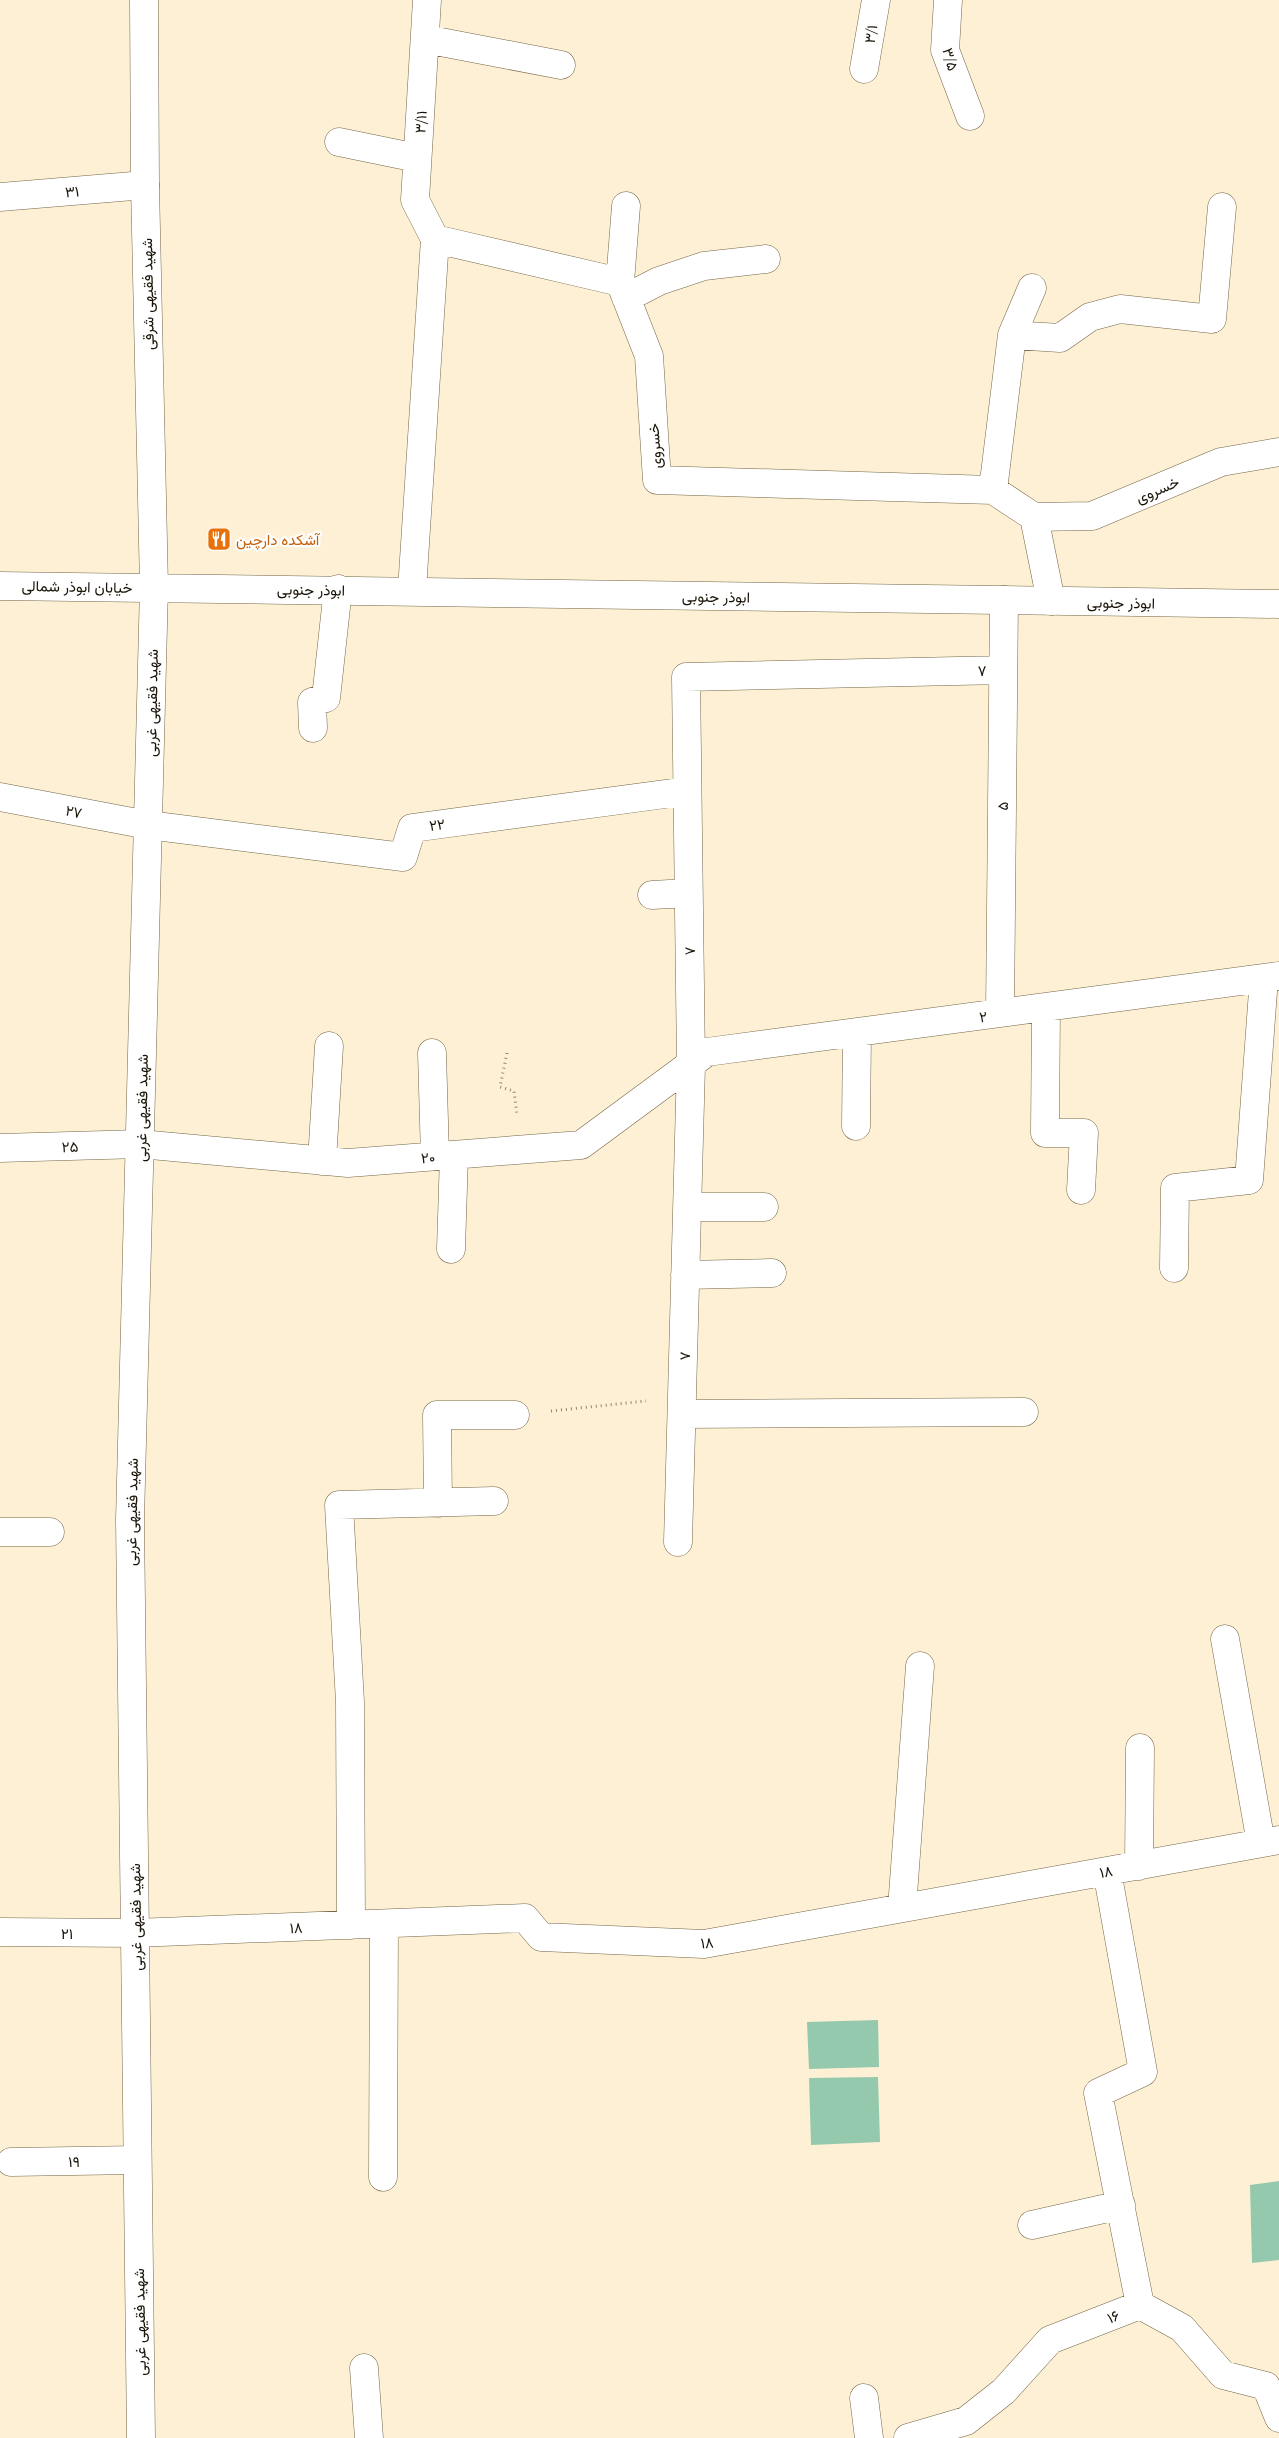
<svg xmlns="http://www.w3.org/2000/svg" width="1279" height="2438" viewBox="0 0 1279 2438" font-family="'Noto Serif',Vazirmatn,serif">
<rect width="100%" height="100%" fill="#fdf0d4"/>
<path fill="#95c9ad" d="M878,2020L879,2067L809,2069L807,2022Z
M878,2077L880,2142L811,2145L809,2078Z
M1279,2181V2260L1252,2263L1250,2185Z"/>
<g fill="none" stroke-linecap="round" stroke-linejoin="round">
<g stroke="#746647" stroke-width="29">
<path id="street" d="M427,0L415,200L435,239
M948,0L945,50L970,116
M425,39L561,65
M864,69L876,0
M339,142L417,158
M0,197L145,185
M435,239L620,282L649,356L657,480L993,490L1034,517L1051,601
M620,282L626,206
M626,298L659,281L704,266L766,259
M1012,335L1060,338L1090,317L1120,309L1212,319L1222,207
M993,490L1012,335L1032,288
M1034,517L1092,516L1221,462L1279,452
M412,590L435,239
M313,728L312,702L326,698L338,589
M0,797L148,825L403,857L412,828L687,791
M652,895L688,893
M1046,1007L1045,1133H1084L1081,1190
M1000,1013L1004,600
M432,1053L435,1156
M856,1126L857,1032
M0,1148L140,1144L348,1163L581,1145L707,1052L1279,976
M322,1161L329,1046
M688,1207H764
M451,1249L454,1155
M1174,1268L1175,1188L1249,1180L1264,978
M685,1275L772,1273
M682,1414L1024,1412
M438,1503L437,1415H515
M0,1532H50
M678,1542L691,1065L686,677L1003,670
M1225,1639L1261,1843
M1139,1866L1140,1748
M1107,1871L1143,2072L1098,2093L1140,2305
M902,1908L920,1666
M351,1925L350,1702L339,1505L494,1501
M0,1932L135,1933L525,1918L541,1937L704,1944L1279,1840
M11,2162L137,2160
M383,2177L384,1924
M1032,2225L1121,2205
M364,2368L369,2438
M864,2398L869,2438
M908,2438L966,2421L1004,2391L1050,2340L1140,2305L1182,2328L1223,2375L1266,2386L1279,2418"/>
</g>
<g stroke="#746647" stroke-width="29">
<path id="secondary" d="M0,586L1279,604
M141,2438L130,1520L154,587L145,185L144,0"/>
</g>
<path stroke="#8f8671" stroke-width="3" stroke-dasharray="1 4" stroke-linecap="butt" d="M507,1053L500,1087L514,1091L517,1115
M551,1411L646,1401"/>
<use href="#street" stroke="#fff" stroke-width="28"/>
<use href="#secondary" stroke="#fff" stroke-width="28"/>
</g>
<defs>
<g id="restaurant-square" transform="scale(1.25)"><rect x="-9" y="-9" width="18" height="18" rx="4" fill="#e8710a" stroke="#fefefe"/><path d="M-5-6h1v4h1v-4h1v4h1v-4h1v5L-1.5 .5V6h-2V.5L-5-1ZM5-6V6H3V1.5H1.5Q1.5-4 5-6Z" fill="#fff"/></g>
</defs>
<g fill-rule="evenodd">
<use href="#restaurant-square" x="219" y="539"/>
</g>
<g text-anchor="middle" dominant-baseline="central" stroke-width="4.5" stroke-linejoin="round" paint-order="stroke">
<g font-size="15" fill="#191307" stroke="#fefefe">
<text transform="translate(870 34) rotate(-81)">۳/۱</text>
<text transform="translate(951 59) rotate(75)">۳/۵</text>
<text transform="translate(420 122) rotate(-86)">۳/۱۱</text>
<text transform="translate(72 191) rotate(-5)">۳۱</text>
<text transform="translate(147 294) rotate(-91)">شهید فقیهی شرقی</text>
<text transform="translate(654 446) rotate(-94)">خسروی</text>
<text transform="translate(1157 489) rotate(-23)">خسروی</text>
<text transform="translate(77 586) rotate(1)">خیابان ابوذر شمالی</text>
<text transform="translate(311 589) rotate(1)">ابوذر جنوبی</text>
<text transform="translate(716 596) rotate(1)">ابوذر جنوبی</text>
<text transform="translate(1121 602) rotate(1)">ابوذر جنوبی</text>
<text transform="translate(982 670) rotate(-1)">۷</text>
<text transform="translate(151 703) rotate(-89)">شهید فقیهی غربی</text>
<text transform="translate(1002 806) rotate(-90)">۵</text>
<text transform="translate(74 811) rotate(11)">۲۷</text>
<text transform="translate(437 824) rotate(-8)">۲۲</text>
<text transform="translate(689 951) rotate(-91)">۷</text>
<text transform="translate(983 1016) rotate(-8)">۲</text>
<text transform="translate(141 1108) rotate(-89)">شهید فقیهی غربی</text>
<text transform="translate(70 1146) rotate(-2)">۲۵</text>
<text transform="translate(428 1157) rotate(-4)">۲۰</text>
<text transform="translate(684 1356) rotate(-89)">۷</text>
<text transform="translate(131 1512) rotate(-89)">شهید فقیهی غربی</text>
<text transform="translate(1106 1871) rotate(-10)">۱۸</text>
<text transform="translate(135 1917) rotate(-91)">شهید فقیهی غربی</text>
<text transform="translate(296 1927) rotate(-2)">۱۸</text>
<text transform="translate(67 1933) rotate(1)">۲۱</text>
<text transform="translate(707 1942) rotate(-5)">۱۸</text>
<text transform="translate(74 2161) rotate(-1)">۱۹</text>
<text transform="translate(1113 2316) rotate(-23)">۱۶</text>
<text transform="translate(139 2322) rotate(-91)">شهید فقیهی غربی</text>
</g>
<g font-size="15" fill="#c56008" stroke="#fefefe" text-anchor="start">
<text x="236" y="539">آشکده دارچین</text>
</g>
</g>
</svg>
